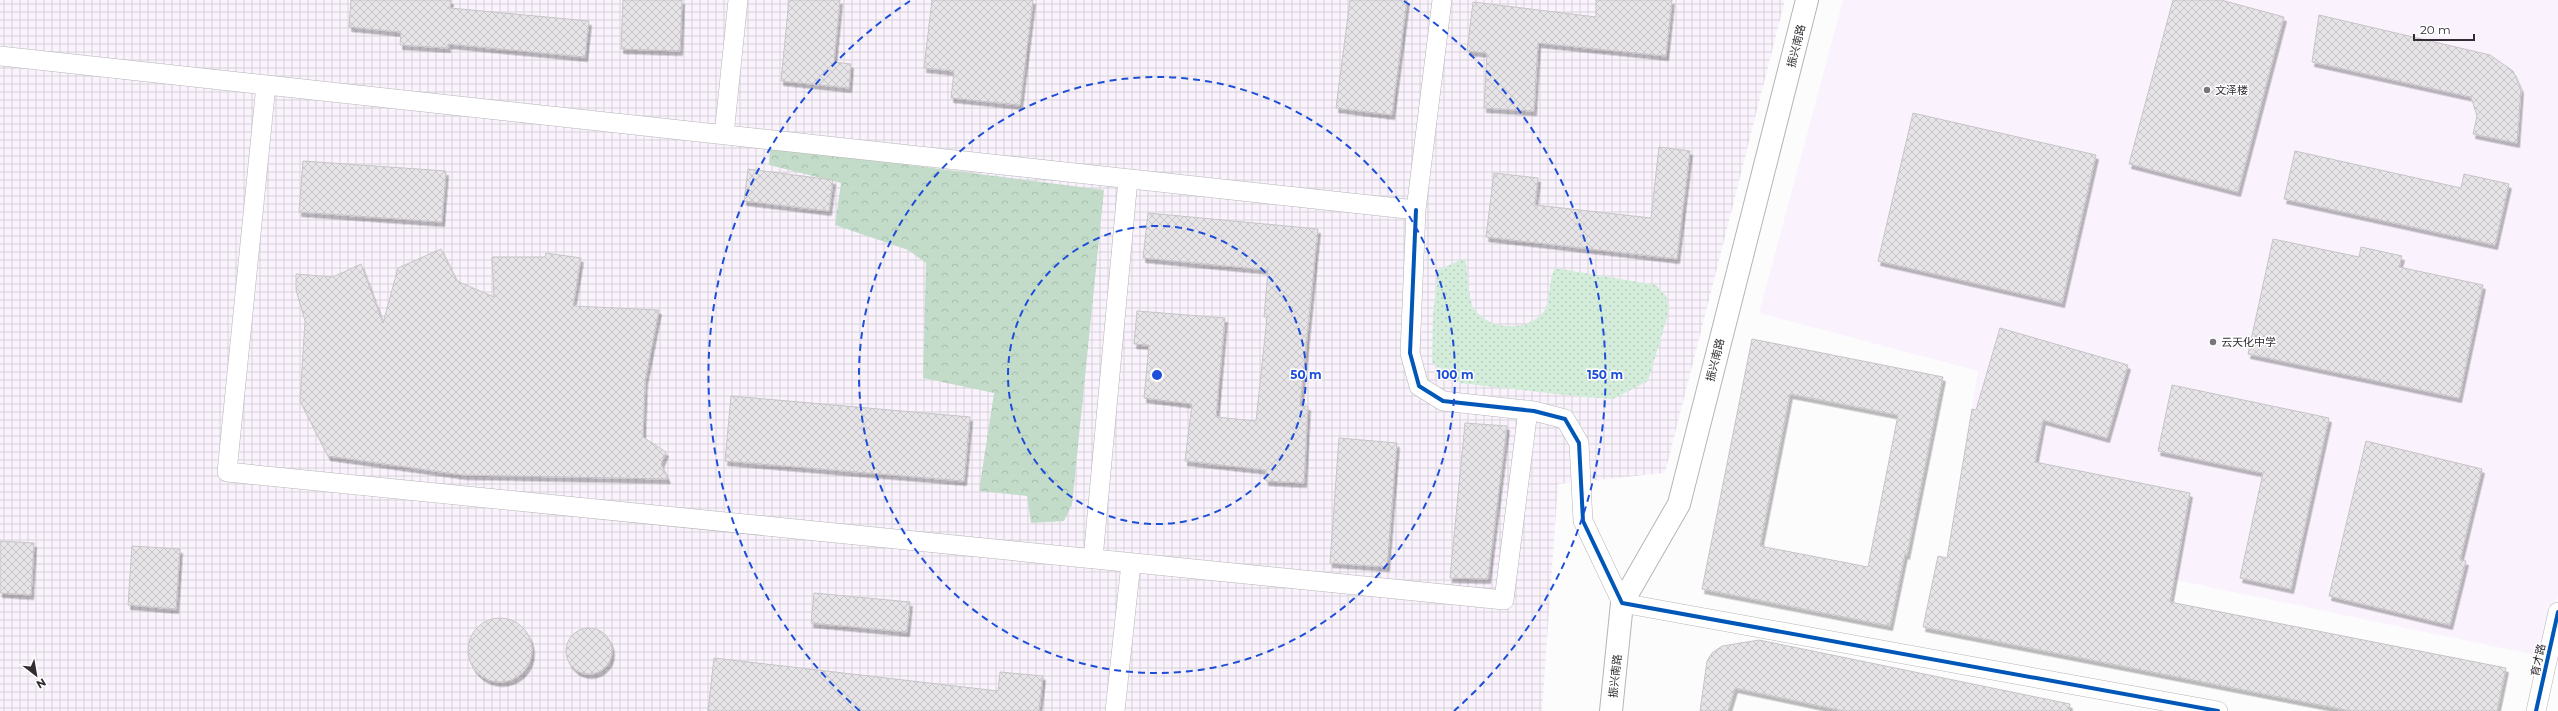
<svg xmlns="http://www.w3.org/2000/svg" width="2558" height="711" viewBox="0 0 2558 711" font-family="Montserrat,'Noto Sans SC',sans-serif">
<defs>
<pattern id="industrial-grid" width="8" height="8" patternUnits="userSpaceOnUse"><rect width="8" height="8" fill="#faf3fd"/><path d="M0 4h8M4 0v8" fill="none" stroke="#d7d1d9"/></pattern>
<pattern id="grass-dots" width="8" height="8" patternUnits="userSpaceOnUse"><rect width="8" height="8" fill="#d4edda"/><path d="M2 2h.1M6 6h.1" fill="none" stroke="#b6ccbc" stroke-width="1.8" stroke-linecap="round"/></pattern>
<pattern id="forest-crowns" width="20" height="18" patternUnits="userSpaceOnUse"><rect width="20" height="18" fill="#c3dcc9"/><path d="M2 6a3 3 0 1 1 6 0M12 15a3 3 0 1 1 6 0" fill="none" stroke="#a8bdad"/></pattern>
<pattern id="building-cross-hatch" width="8" height="8" patternUnits="userSpaceOnUse"><rect width="8" height="8" fill="#e6e4e7"/><path d="M0 0l8 8M0 8l8-8" fill="none" stroke="#c6c4c7"/></pattern>
<filter id="shadow"><feDropShadow dx="2.5" dy="4.5" stdDeviation="0" flood-color="#0004"/></filter>
</defs>
<rect width="100%" height="100%" fill="#fdfcfd"/>
<path fill="url(#industrial-grid)" d="M0,0H1785L1665,473L1558,484L1542,711H0Z"/>
<path fill="#faf3fd" d="M1843,0H2558V593L2544,657L1951,533L1978,371L1759,313Z"/>
<path fill="url(#grass-dots)" d="M1465,258C1467,269 1469,301 1474,309C1489,329 1520,332 1540,316C1553,305 1547,281 1555,268L1656,285L1666,296L1669,311L1648,381L1613,399L1583,397L1460,383L1432,363L1433,314L1438,270Z"/>
<path fill="url(#forest-crowns)" d="M770,147L1104,190L1072,505L1064,521L1031,523L1027,496L979,491L994,393L923,378L926,263L908,250L835,225L841,183L769,165Z"/>
<path fill="url(#building-cross-hatch)" stroke="#c7c4c8" fill-rule="evenodd" filter="url(#shadow)" d="M351,0H451L450,8L589,21L585,57L448,44V48L400,45L401,32L349,27Z
M623,0H682L680,51L621,49Z
M789,0H840L834,62L851,64L849,88L781,81Z
M932,0H1033L1020,105L951,98L954,71L924,68Z
M1350,0H1407L1392,115L1336,108Z
M1596,0H1672L1666,56L1538,43L1534,111L1484,108L1487,53L1467,51L1473,2L1596,17Z
M2173,0H2221L2284,17L2238,192L2129,164Z
M2319,15L2490,55L2513,71L2521,89L2517,143L2473,134L2477,116L2471,97L2312,62Z
M1913,113L2096,155L2062,303L1878,261Z
M1659,147L1690,151L1677,259L1486,237L1494,173L1538,178L1535,205L1651,218Z
M2295,151L2461,188L2464,174L2509,184L2495,245L2284,199Z
M303,161L446,171L442,222L299,212Z
M748,169L833,180L829,211L744,201Z
M1148,213L1318,229L1300,406H1308L1304,483L1266,481V470L1185,461L1192,404L1144,398L1149,345L1134,344L1137,311L1225,318L1216,417L1256,421L1267,317H1264L1268,270L1143,258Z
M2273,239L2359,257L2361,247L2402,256L2399,267L2483,285L2459,398L2248,354Z
M441,249L457,281L494,297L492,257H545L546,253L581,258L573,306L659,310L645,381L643,437L666,452L661,464L668,479L463,475L328,456L300,401L305,321L296,290V274L333,277L361,264L383,323L398,268Z
M2000,328L2128,365L2107,438L2043,420L2035,462L2190,493L2170,602L2506,668L2497,711H2351L1923,627L1938,556L1947,558L1972,409L1976,410Z
M1752,339L1943,377L1907,555L1905,554L1890,626L1702,589ZM1790,394L1898,415L1868,567L1760,546Z
M2172,385L2329,418L2291,589L2240,578L2263,473L2158,451Z
M731,396L970,417L964,481L725,461Z
M1465,423L1507,426L1488,579L1450,578Z
M1339,438L1397,443L1387,567L1330,563Z
M2366,441L2482,469L2460,560L2466,561L2450,625L2329,596Z
M0,541L34,543L31,595L0,593Z
M132,546L180,549L176,609L128,605Z
M814,593L910,602L907,632L811,623Z
M468 650a32 32 0 1 1 64 0a32 32 0 1 1-64 0Z
M566 651a23 23 0 1 1 46 0a23 23 0 1 1-46 0Z
M1759,640L2070,704L2069,711H1844L1735,688L1728,711H1700L1707,661L1712,653L1722,646Z
M714,658L998,691L1000,672L1043,676L1039,711H708Z"/>
<g fill="none" stroke-linecap="round" stroke-linejoin="round">
<g stroke="#b6b4b7" stroke-width="20">
<path id="minor" d="M1442,0L1416,210L1410,353L1419,386L1443,401L1534,411L1565,419L1579,443L1583,521L1622,603L2218,711
M0,56L1416,210
M266,85L227,472L1504,600L1528,410
M724,135L738,0
M1093,559L1128,179
M1115,711L1131,563
M2536,711L2558,612"/>
</g>
<g stroke="#b6b4b7" stroke-width="24">
<path id="major" d="M1611,711L1622,603L1679,504L1807,0"/>
</g>
<use href="#minor" stroke="#fff" stroke-width="19"/>
<use href="#major" stroke="#fff" stroke-width="22"/>
<g stroke="#fff" stroke-width="6">
<path id="cycleway" d="M1416,210L1410,353L1419,386L1443,401L1534,411L1565,419L1579,443L1583,521L1622,603L2218,711
M2536,711L2558,612"/>
</g>
<use href="#cycleway" stroke="#0057b8" stroke-width="4"/>
</g>
<g fill="none" stroke="#1d4ed8" stroke-width="2" stroke-dasharray="7 5">
<circle cx="1157" cy="375" r="149"/>
<circle cx="1157" cy="375" r="298"/>
<path d="M860 711A448 448 0 0 1 910 1M1404 1A448 448 0 0 1 1454 711"/>
</g>
<g fill="#78757a" stroke="#fff" stroke-width="1.5">
<circle cx="2207" cy="90" r="4"/>
<circle cx="2213" cy="342" r="4"/>
</g>
<g text-anchor="middle" dominant-baseline="central" stroke-width="3" stroke-linejoin="round" paint-order="stroke">
<g font-size="11" fill="#312d33" stroke="#fff">
<text transform="translate(1796 46) rotate(-76)">振兴南路</text>
<text transform="translate(1715 360) rotate(-76)">振兴南路</text>
<text transform="translate(2538 660) rotate(-78)">育才路</text>
<text transform="translate(1615 676) rotate(-84)">振兴南路</text>
</g>
<g font-size="11" fill="#312d33" stroke="#fff" text-anchor="start">
<text x="2215" y="90">文泽楼</text>
<text x="2221" y="342">云天化中学</text>
</g>
</g>
<circle cx="1157" cy="375" r="6" fill="#1d4ed8" stroke="#fff" stroke-width="2"/>
<g font-size="12" text-anchor="middle" font-weight="bold" fill="#1d4ed8" stroke="#fff" stroke-width="3" stroke-linejoin="round" paint-order="stroke">
<text x="1306" y="379">50 m</text>
<text x="1455" y="379">100 m</text>
<text x="1605" y="379">150 m</text>
</g>
<g transform="translate(36 675) rotate(149)" stroke="#ffffff" stroke-width="3" paint-order="stroke">
<path d="M0-3L7 15L0 10L-7 15Z" fill="#312d33"/>
<text y="-6" font-size="11" font-weight="bold" text-anchor="middle" fill="#312d33">N</text>
</g>
<path d="M2414 34v6h60v-6" fill="none" stroke="#312d33" stroke-width="2"/>
<text x="2420" y="34" font-size="12" fill="#312d33" stroke="#ffffff" stroke-width="3" paint-order="stroke">20 m</text>
</svg>
